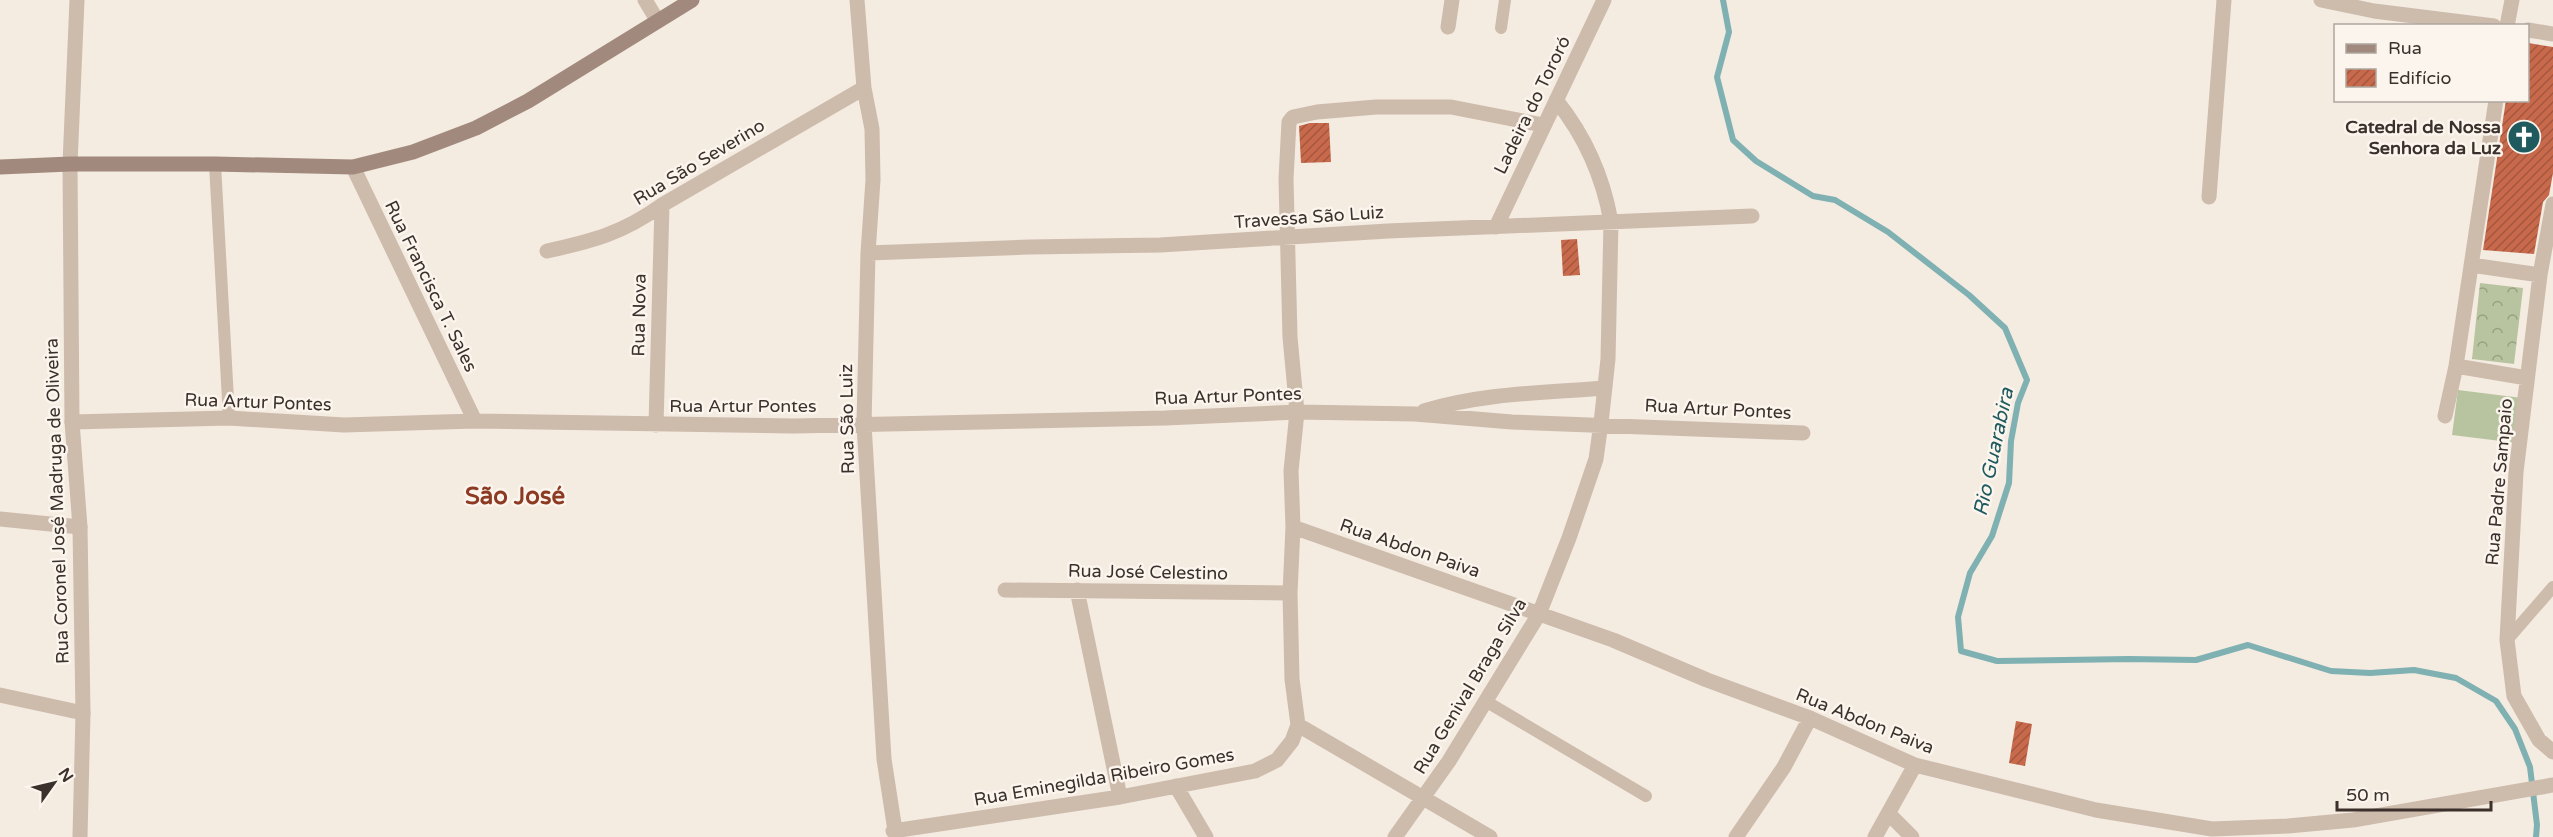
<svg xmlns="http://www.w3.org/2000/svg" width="2553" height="837" viewBox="0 0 2553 837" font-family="'Varela Round',sans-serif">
<defs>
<pattern id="park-crowns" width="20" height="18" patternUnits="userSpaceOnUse" patternTransform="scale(1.5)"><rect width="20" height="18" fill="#b8c4a0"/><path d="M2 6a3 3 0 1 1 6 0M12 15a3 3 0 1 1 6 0" fill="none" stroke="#97a083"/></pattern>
<pattern id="building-hatch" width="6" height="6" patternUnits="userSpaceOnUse" patternTransform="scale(1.5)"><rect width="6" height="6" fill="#c8694b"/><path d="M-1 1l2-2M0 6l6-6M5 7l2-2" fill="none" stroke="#a4573f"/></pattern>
</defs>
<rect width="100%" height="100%" fill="#f4ebe1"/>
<path fill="url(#park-crowns)" d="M2480,283L2523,288L2514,364L2472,359Z"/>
<path fill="#b8c4a0" d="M2458,390L2522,398L2517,443L2452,435Z"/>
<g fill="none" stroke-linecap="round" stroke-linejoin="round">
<path stroke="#7fb0b2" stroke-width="6" d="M1723,0L1729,32L1717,77L1733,140L1756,161L1813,196L1835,200L1888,232L1969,295L2005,328L2027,380L2018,403L2011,441L2009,483L1992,536L1970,573L1958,617L1961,651L1997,661L2129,659L2196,660L2248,645L2331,671L2370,673L2414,670L2456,678L2496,701L2515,729L2530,767L2537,825L2536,837"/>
</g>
<path fill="url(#building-hatch)" d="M2528,43L2553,47V173L2549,195L2543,202L2534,254L2483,250L2506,100H2528Z
M1310,123H1329L1331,162L1301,163L1299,126Z
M1577,239L1580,275L1563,276L1561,240Z
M2016,721L2032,724L2025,766L2009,763Z"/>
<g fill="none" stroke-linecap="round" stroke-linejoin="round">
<path stroke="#cdbbac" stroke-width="12" d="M1501,28L1505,0
M215,164L229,418
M2507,640L2553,587
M1487,702L1646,796"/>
<path stroke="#cdbbac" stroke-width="15" d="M645,0L657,20
M857,0L864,88L872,129L873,180L868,253L864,424L884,759L896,837
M2321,0L2374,11L2494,26
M2507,26L2512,0
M1448,27L1452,0
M2528,30L2553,34
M70,164L77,0
M353,167L475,421
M2209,197L2224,0
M2553,204L2540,275L2516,472L2507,640L2514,696L2539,740L2553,752
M1496,227L1604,0
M547,251C593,241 623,233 662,205L864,88
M868,253L1029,247L1160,245L1388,231L1752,216
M2471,265L2540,275
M2456,366L2527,378
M1424,411C1482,393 1544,393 1605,388
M2445,416L2456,366L2496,100
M72,422L229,418L344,425L475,421L794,426L1165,418L1297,412L1415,414L1512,422L1803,433
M656,425L662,205
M0,519L80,527
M1293,527L1613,640L1707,680L1810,718L1915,765L2096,810L2212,829L2288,826L2353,820L2553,785
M1005,590L1290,593
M1077,590L1120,797
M0,695L83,713
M1298,725L1490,837
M1176,786L1206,837
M1889,814L1912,837
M893,831L1120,797L1255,771L1277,760L1292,741L1298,725L1292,679L1290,593L1293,527L1291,471L1297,412L1290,337L1286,179L1289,122L1293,117L1317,112L1376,107H1451L1543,125
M1395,837L1449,761L1539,614L1569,538L1596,459L1601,423L1608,359L1611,222C1603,176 1585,136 1556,100
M1736,837L1784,767L1810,718
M1875,837L1915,765"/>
<path stroke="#cdbbac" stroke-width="15" d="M70,164L72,422L80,527L83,713L80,837"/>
<path stroke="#a18a7d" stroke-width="15" d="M0,167L70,164H215L353,167L413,152L476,128L528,101L692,0"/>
</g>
<defs>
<g id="church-disc" transform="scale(1.725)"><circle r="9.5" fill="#1f5a5e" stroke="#fbf5ee"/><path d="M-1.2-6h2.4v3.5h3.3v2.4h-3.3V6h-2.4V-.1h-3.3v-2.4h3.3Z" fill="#fff"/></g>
</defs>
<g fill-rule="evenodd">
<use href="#church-disc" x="2524" y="137"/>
</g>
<g text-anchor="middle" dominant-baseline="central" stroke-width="5" stroke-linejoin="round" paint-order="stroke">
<g font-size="18" fill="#3b302b" stroke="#fbf5ee">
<text transform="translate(1532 105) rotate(-64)">Ladeira do Tororó</text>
<text transform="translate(699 162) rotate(-31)">Rua São Severino</text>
<text transform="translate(1309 217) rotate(-4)">Travessa São Luiz</text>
<text transform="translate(431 286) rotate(64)">Rua Francisca T. Sales</text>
<text transform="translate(639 315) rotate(-89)">Rua Nova</text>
<text transform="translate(1228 396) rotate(-2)">Rua Artur Pontes</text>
<text transform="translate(258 402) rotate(2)">Rua Artur Pontes</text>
<text x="743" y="406">Rua Artur Pontes</text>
<text transform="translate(1718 409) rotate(3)">Rua Artur Pontes</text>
<text transform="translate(847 419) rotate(-91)">Rua São Luiz</text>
<text transform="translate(2499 482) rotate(-85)">Rua Padre Sampaio</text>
<text transform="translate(57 501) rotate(-92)">Rua Coronel José Madruga de Oliveira</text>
<text transform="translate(1410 548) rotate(19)">Rua Abdon Paiva</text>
<text transform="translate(1148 572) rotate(1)">Rua José Celestino</text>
<text transform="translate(1470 686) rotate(-59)">Rua Genival Braga Silva</text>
<text transform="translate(1865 721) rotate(22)">Rua Abdon Paiva</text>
<text transform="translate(1104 777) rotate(-10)">Rua Eminegilda Ribeiro Gomes</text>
</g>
<g font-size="18" font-weight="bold" fill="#3b302b" stroke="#fbf5ee" text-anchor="end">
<text x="2501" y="127">Catedral de Nossa<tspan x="2501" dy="21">Senhora da Luz</tspan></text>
</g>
<g font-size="20" font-style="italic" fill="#1f5a5e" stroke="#fbf5ee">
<text transform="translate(1994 452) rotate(-78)">Rio Guarabira</text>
</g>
<g font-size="24" font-weight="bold" fill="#8c3b22" stroke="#fbf5ee">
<text x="515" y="496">São José</text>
</g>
</g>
<rect x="2334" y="24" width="195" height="78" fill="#fbf5ee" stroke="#aea6a0" stroke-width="1.5"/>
<rect x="2346" y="44" width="30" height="9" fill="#a18a7d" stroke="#aea6a0" stroke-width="1.5"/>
<text x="2388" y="54" font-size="18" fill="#3b302b">Rua</text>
<rect x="2346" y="69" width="30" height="18" fill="url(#building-hatch)" stroke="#aea6a0" stroke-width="1.5"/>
<text x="2388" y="84" font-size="18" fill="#3b302b">Edifício</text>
<g transform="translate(54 783) rotate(56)" stroke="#fbf5ee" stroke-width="4.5" paint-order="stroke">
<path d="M0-4.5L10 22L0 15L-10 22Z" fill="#3b302b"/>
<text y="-9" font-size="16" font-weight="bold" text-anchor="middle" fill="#3b302b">N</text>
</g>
<path d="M2337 801v9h154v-9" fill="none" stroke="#3b302b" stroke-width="3"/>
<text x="2346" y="801" font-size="18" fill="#3b302b" stroke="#fbf5ee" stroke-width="4.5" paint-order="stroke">50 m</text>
</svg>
